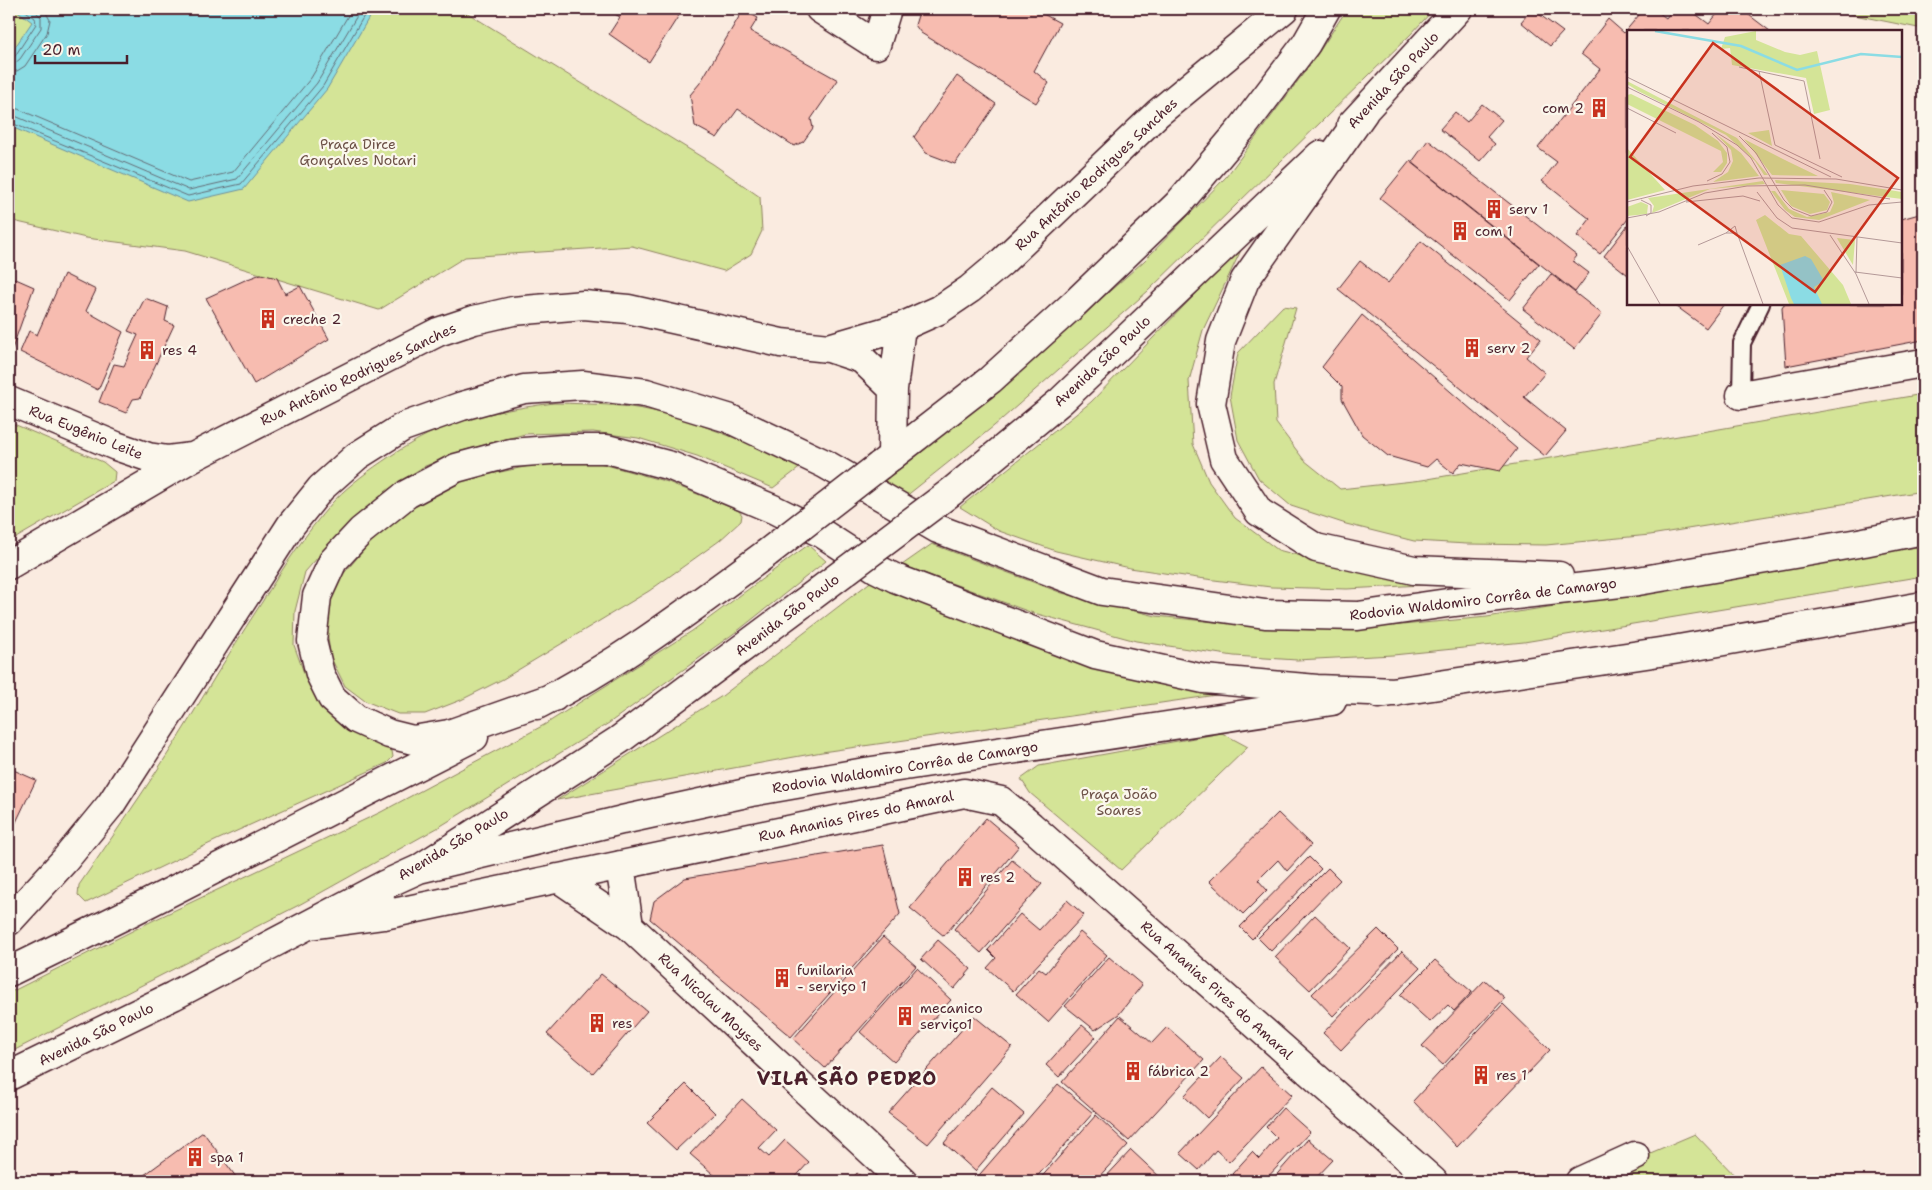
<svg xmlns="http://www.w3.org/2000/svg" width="1932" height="1190" viewBox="0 0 1932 1190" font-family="'Shantell Sans',sans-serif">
<rect width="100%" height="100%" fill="#faebe0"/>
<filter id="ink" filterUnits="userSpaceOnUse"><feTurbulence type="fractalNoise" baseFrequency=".02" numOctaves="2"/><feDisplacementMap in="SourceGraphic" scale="10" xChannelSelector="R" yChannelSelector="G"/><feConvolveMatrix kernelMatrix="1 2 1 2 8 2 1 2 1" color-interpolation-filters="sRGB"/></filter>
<g filter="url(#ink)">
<path fill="#d4e497" stroke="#8f8261" d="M9,9H461L713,164L760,197L762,231L751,254L724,271L632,246L465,257L379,310L185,251L86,238L9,220Z
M1347,9H1434L1411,34L1148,291L994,426L905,497L879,485L923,451L1044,349L1144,261L1226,177L1315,58Z
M1825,9H1923V29Z
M1244,244L1203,330L1189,381L1193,444L1209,482L1235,518L1278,550L1351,569L1460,583L1347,589L1271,587L1198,578L1130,568L1056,551L999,531L960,507L1091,402Z
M1283,306L1296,308L1274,384L1276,423L1304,460L1340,489L1422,480L1923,394V491L1650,535L1546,545L1467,544L1414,541L1346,524L1291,506L1259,479L1238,440L1230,396L1238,353Z
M554,403C593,404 632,404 669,415C715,428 758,448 802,466L773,488L697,456L638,438L593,432L525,434L462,451L423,467L389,489L339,533L305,572L295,611L294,645L304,673L317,699L333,717L347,729L392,751L393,757L387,763L219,839L86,903L78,895L79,885C120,826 161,767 198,705C219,670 240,636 262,602C283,568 305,534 332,503C353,479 409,441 440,429C477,414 516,408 554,403Z
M9,422L103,462L115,472L114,481L9,542Z
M592,461L668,482L739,511L742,515L741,521L719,541L649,591L503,679L461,700L425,714H398L365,701L345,686L331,658L325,619L334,585L380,531L418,504L462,480L534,465Z
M932,544L1062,593L1156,616L1282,629L1391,626L1487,617L1923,546V576L1524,642L1393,655L1297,660L1234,656L1136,641L1030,612L902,565Z
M808,545L826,561L740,629L609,723L439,827L297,906L9,1053V993L152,921L381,812L544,725L692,631Z
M873,580L1244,691L822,752L557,800L722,696Z
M1222,733L1248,747L1121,870L1030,793L1021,779L1039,766Z
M1695,1134L1740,1181H1601L1648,1154Z"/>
<path fill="#8bdce4" stroke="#71909a" d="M15,9H374L327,89L244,189L188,202L9,126V56L32,22Z"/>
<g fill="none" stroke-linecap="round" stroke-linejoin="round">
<path stroke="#646b75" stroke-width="1" d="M9,58L15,56L36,24L35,18L23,9
M9,64L15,63L20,59L41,28V17L33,9
M9,72L17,71L25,66L47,33L50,20L44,9
M9,108L18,109L189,182L233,172L311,78L352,9
M9,115L15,116L189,190L237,179L317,83L361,9
M9,122L188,196L241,184L323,86L368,9"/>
</g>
<path fill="#f7bcb0" stroke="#4a1f2b" d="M606,9H683L649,62L609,34L620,17Z
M920,9H1034L1060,23L1034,71L1049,83L1036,103L921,33L915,25Z
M1532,9L1563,32L1550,46L1521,22Z
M1644,9H1654L1666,18L1673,9H1689L1709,24L1721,9H1741L1770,31H1628V219L1600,254L1577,236L1590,219L1542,181L1557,162L1538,148L1600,69L1581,54L1608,19L1624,33Z
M743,10L758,18L750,31L838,80L811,119L813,128L803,142L794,146L738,109L717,138L695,126L690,95L700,83Z
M957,76L996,104L955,164L926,153L914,137Z
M1482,104L1502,120L1487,137L1495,144L1480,161L1440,129L1455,112L1467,122Z
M1428,140L1577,256L1573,261L1589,273L1575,292L1412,162Z
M1410,161L1539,264L1510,300L1380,198Z
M1923,213V340L1786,366L1782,307L1784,304H1901V219Z
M1628,225V275L1604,256Z
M1421,241L1541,339L1526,357L1545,373L1524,397L1566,431L1545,456L1338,289L1360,261L1388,283Z
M64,274L96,290L86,311L123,332L98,390L20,352L29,331L37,335Z
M261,274L277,278L285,294L300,286L329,339L254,384L206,298L245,280Z
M1551,274L1602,314L1574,349L1523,309Z
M9,276L34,287L11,352L9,351Z
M145,298L168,307L165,321L174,325L140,398L133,399L126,413L99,402L114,364L124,366L138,335L128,331Z
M1673,304H1724L1706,328Z
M1362,315L1517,449L1500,471L1461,463L1453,473L1436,459L1427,467L1388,456L1362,435L1342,399V387L1322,367Z
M9,768L36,780L9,837Z
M1278,813L1311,845L1287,871L1278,860L1258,880L1267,890L1243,914L1209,881Z
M986,818L1019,846L944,936L910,908Z
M883,845L900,914L791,1037L650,919L654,901L685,878Z
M1309,857L1321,869L1252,939L1240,927Z
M1012,860L1042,884L981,953L954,929Z
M1328,868L1340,880L1271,951L1258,938Z
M1067,900L1084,915L1013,991L987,968L996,958L988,950L1020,914L1039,930Z
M1315,915L1350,948L1310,990L1275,957Z
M1378,929L1398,949L1333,1016L1312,994Z
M1080,932L1107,955L1048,1022L1016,994L1039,968L1046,973Z
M883,937L916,966L825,1068L793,1039Z
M938,940L971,969L954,989L921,959Z
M1402,951L1420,968L1341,1050L1323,1033Z
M1109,957L1142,985L1119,1014L1095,1030L1065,1006Z
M1435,960L1472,992L1454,1011L1448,1005L1430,1022L1400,995Z
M917,968L951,1000L894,1062L860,1032Z
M601,974L647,1011L593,1073L547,1034Z
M1485,980L1505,998L1443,1065L1422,1046Z
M1503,1004L1550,1050L1457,1147L1413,1101Z
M974,1016L1012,1047L928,1144L888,1113Z
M1120,1016L1152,1043L1167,1027L1204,1060L1129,1141L1062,1082Z
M1082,1025L1096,1037L1059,1077L1046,1065Z
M1221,1057L1244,1078L1207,1118L1184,1096Z
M1261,1067L1292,1095L1229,1162L1216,1150L1199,1170L1180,1153Z
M686,1084L715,1113L676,1150L647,1123Z
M1058,1084L1093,1113L1033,1181H974Z
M992,1087L1024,1114L975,1171L944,1143Z
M742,1099L776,1130L759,1148L769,1157L785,1140L809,1162L792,1181H721L690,1154Z
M1283,1108L1310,1132L1264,1181H1239L1232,1174L1252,1152L1259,1159L1277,1138L1266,1127Z
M1096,1115L1128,1145L1095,1181H1038Z
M203,1132L239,1181H136Z
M1308,1139L1333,1160L1313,1181H1271Z
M1131,1150L1161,1178L1157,1181H1102Z
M857,1173L867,1181H850Z"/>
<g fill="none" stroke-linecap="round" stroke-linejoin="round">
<g stroke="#4a1f2b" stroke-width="20">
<path id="lane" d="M1741,395L1742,343L1761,304"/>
</g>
<g stroke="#4a1f2b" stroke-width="31">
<path id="street" d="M820,9L876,45L887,9
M829,348L901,327L939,310L970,289L1002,262L1158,113L1284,9
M1741,395L1923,363
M9,401L116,446L148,457L168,460L192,457
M892,456L893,389L901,327
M9,565L193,457L322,391L438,332L474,320L513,311L584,305L628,309L781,343L829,348L862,359L893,389
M558,878L629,926L620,865
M384,915L964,793L1001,801L1031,826L1433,1181
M310,925L384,915L380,899
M629,926L903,1181
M1580,1181L1635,1156"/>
</g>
<g stroke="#4a1f2b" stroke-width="31">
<path id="primary" d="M1364,112L1245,280L1221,341L1211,404L1224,459L1259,512L1316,548L1414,570L1559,576
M1351,125L1458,9
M879,466L990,380L1074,304L1178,204L1243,127L1306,44L1326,9
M951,492L1061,401L1320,155
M1379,694L1673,650L1923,606
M554,697L449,734L413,740L389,734L356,719L332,698L320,674L312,641L317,596L333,561L361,531L407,494L456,468L511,453L563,449H607L671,466L773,509L823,534L877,569L895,578L1095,655L1204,679L1317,689L1396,692
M537,705C621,663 691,609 767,553
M419,869L622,820L751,792L865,772L1332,701
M9,921L65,860L111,804L291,525L321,488L357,456L403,427L462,406L524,389L583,385L646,393L728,418L825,464L938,529L1102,591L1265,614L1358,616L1454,602L1638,581L1864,542L1923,530
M9,972L127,914L474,737
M9,1076L173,996L386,884L419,869L619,740L803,603"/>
</g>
<use href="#lane" stroke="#fbf7ec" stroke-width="16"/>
<use href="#street" stroke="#fbf7ec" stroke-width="28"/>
<use href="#primary" stroke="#fbf7ec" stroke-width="28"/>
<g stroke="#4a1f2b" stroke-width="31" stroke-linecap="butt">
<path id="primary-bridge" d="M767,553L879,466
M803,603L951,492"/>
</g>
<use href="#primary-bridge" stroke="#fbf7ec" stroke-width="28"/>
</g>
</g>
<defs>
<g id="building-bare" transform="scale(1.5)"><path d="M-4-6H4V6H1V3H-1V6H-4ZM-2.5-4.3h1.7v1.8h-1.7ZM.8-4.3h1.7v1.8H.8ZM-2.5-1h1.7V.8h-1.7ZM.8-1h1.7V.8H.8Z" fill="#c8321e" stroke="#fbf7ec" stroke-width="2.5" paint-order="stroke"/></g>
</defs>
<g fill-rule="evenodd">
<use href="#building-bare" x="1599" y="108"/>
<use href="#building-bare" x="1494" y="209"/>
<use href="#building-bare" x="1460" y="231"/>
<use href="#building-bare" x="268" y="319"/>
<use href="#building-bare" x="1472" y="348"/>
<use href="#building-bare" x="147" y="350"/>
<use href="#building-bare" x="965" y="877"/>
<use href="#building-bare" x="782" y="978"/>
<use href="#building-bare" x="905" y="1016"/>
<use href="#building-bare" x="597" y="1023"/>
<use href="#building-bare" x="1133" y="1071"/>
<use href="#building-bare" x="1481" y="1075"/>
<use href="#building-bare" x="195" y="1157"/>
</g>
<g text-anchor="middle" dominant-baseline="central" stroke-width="4.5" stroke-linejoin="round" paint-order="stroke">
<g font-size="14" fill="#4a1f2b" stroke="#fbf7ec">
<text transform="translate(1393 80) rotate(-47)">Avenida São Paulo</text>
<text transform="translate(1096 174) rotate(-43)">Rua Antônio Rodrigues Sanches</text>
<text transform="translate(1102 361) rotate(-43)">Avenida São Paulo</text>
<text transform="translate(358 374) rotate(-26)">Rua Antônio Rodrigues Sanches</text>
<text transform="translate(86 432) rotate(22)">Rua Eugênio Leite</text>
<text transform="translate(1483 599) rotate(-7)">Rodovia Waldomiro Corrêa de Camargo</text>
<text transform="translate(787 615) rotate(-37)">Avenida São Paulo</text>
<text transform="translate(905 767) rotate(-9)">Rodovia Waldomiro Corrêa de Camargo</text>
<text transform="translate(856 816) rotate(-12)">Rua Ananias Pires do Amaral</text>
<text transform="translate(453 844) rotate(-31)">Avenida São Paulo</text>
<text transform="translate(1217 990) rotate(42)">Rua Ananias Pires do Amaral</text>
<text transform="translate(711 1002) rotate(43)">Rua Nicolau Moyses</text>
<text transform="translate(96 1034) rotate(-26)">Avenida São Paulo</text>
</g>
<g font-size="14" fill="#4a1f2b" stroke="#fbf7ec" text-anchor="start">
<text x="1584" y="108" text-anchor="end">com 2</text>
<text x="1509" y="209">serv 1</text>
<text x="1475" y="231">com 1</text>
<text x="283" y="319">creche 2</text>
<text x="1487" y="348">serv 2</text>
<text x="162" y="350">res 4</text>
<text x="980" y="877">res 2</text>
<text x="797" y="970">funilaria<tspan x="797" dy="16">- serviço 1</tspan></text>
<text x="920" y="1008">mecanico<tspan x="920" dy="16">serviço1</tspan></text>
<text x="612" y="1023">res</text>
<text x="1148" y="1071">fábrica 2</text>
<text x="1496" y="1075">res 1</text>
<text x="210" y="1157">spa 1</text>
</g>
<g font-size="14" fill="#6c5046" stroke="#fbf7ec">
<text x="358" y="144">Praça Dirce<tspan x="358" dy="16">Gonçalves Notari</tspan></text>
<text x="1119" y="794">Praça João<tspan x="1119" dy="16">Soares</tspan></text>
</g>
<g font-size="19" font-weight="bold" letter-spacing="1" fill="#4a1f2b" stroke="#fbf7ec">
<text x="847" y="1078">VILA SÃO PEDRO</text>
</g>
</g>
<g transform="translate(1627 30)">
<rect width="275" height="275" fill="#faebe0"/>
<path d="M129,1V10L158,22L173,25L190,21L203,80L187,84L179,48L105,35L103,18L94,19L98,7ZM0,51L110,108L141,145H137L128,131L99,105L11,61L0,54ZM4,64L68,95L91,111L100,123V133L94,142H86L96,132L94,121L0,74V65ZM142,100L145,116L121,103ZM89,104L114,123L132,146L86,152L101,142L106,131L104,120ZM117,109L162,132L191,146L145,145ZM0,118L38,160L0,170ZM148,150L223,154L275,162V169L149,153ZM136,151L138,154L83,159L25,183L27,176L21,168ZM154,160L197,164L203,172L200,180L183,184L164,176ZM144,161H148L162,179L180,187L203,182L207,173L204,162L243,170L192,190L168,187L158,180ZM14,172L21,175L20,184L0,186V177ZM138,185L162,204L174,206L216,255L224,274H162L129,190ZM210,208L228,210L226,235L211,210Z" fill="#d4e497"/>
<path d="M178,226L184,229L197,251L187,257L195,274H167L164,268L153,235Z" fill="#8bdce4"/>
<path fill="none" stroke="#8bdce4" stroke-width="2.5" d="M28,1L114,16L170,40L234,24L275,27"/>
<path fill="none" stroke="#b49998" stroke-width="1" d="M112,37L177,51L193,129M132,41L148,115L215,147M0,47L204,147M0,57L72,92L110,115L124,128L151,175L165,188L192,192L242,175L275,172M0,78L49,103M112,106L129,123L157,170L166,179L184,186L200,182L205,172L197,160M80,151L95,144L103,132L100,117L85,103M130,162L150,188L165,198L275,213M14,170L24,175V183L19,186M0,172L66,156L132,148L209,149L275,160M59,172L116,166L133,171M0,188L32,182L78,163L120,156L178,155L263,169M110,203H99L108,196L110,203L136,274M203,205L229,244L242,274M71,215L99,203M0,216L33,274M228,242L275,248M229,243L230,207"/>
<path fill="#c8321e" fill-opacity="0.15" stroke="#c8321e" stroke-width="2.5" d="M86,13L271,148L188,262L3,127Z"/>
<rect width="275" height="275" fill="none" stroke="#4a1f2b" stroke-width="2.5"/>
</g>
<rect width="1932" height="1190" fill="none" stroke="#fbf7ec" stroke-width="30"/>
<rect x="15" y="15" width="1902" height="1160" fill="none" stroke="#4a1f2b" stroke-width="2" filter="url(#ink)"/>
<path d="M35 55v8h92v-8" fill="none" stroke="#4a1f2b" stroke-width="2.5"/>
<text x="42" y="55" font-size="15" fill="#4a1f2b" stroke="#fbf7ec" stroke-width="4" paint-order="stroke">20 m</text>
</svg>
